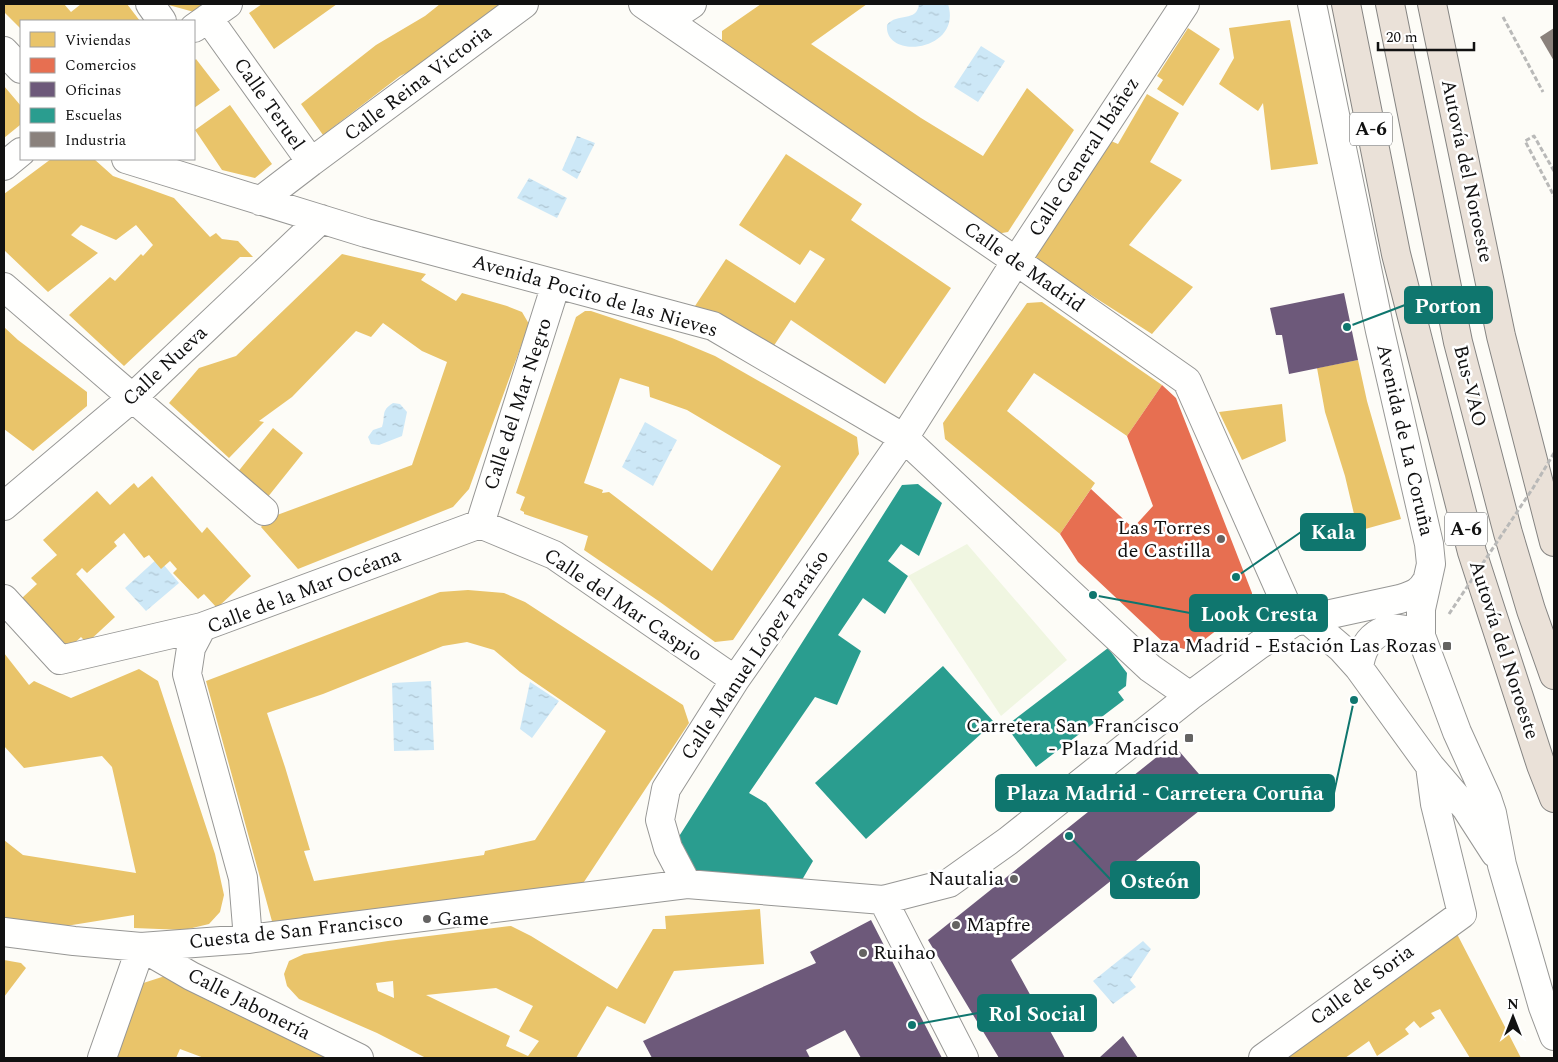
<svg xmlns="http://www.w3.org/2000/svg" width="1558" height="1062" viewBox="0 0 1558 1062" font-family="Spectral,serif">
<defs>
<pattern id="water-ripples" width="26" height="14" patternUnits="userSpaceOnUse" patternTransform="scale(1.25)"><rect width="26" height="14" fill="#cde8f7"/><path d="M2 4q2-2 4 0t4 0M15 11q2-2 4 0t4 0" fill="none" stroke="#afc6d3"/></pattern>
</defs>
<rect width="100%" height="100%" fill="#fdfcf7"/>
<path fill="#f0f6e1" d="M967,544L1067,660L1001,716L908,576Z"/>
<path fill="url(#water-ripples)" d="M919,4H948C963,51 884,61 887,25C897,12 917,23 919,4Z
M981,46L1005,61L978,102L954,87Z
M577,136L595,143L577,179L562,170Z
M529,178L567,198L557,218L517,198Z
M393,403L400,404L407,412L402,436L379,445L371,444L368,437L373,430L382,427C386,416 380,411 393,403Z
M645,422L677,440L653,486L622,467Z
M158,558L179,583L146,611L125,588Z
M431,681L434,750L394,751L392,683Z
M530,682L559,701L532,738L520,729Z
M1143,941L1151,949L1130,980L1136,987L1113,1004L1093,981Z"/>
<path fill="#e9c46a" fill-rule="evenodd" d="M4,4H64L71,12L81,4H127L140,21H21V29L4,12Z
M165,4H209L194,12Z
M262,4H337L274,49L249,13Z
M440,4H516L455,49L400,76L323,135L301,104L376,45L425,16Z
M761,4H867L811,44L921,118L983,156L1027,88L1074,130L1008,232L990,235L722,51V31Z
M1290,20L1318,164L1271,170L1263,103L1258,111L1219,84L1234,58L1229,28Z
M1188,28L1220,49L1183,106L1157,89L1163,80L1157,76Z
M196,59L220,90L194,108V61Z
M4,86L21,106L20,125L4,138Z
M1147,94L1179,113L1150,162L1182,180L1129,245L1193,287L1152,334L1033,258L1052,228L1072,202L1111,141L1118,144Z
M230,105L272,164L255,178L222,170L195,130Z
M786,154L862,204L851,220L951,288L885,384L791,320L769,353L695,306L726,259L795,303L825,259L810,250L800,265L739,225Z
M51,159H94L113,176L174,198L210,237L216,233L222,239L238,241L253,257H240L124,366L69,315L110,277L115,281L141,254L143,256L153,245L136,225L116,240L81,225L71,235L98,253L48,292L4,250V194Z
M342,254L426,274L421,280L456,301L462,293L507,306L522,312L529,324L469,489L453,507L298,569L261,527L269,518L412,465L447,362L422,351L383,323L371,337L356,331L292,397L259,421L264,422L229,458L169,403L199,368L236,356Z
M1042,302L1162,385L1127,436L1034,373L1007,411L1095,483L1060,534L945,439L943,423L1027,303Z
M585,311H591L672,338L715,356L857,437L859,454L733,640L715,642L660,602L584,550L588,536L524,514V512L520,510L525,497L516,493L576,317ZM620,378L649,387L650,397L687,410L781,466L712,571L609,492L602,493L603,490L584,483Z
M4,327L18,340L87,392V406L33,451L4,429Z
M1358,360L1367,401L1401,519L1358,531L1345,476L1325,412L1317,368Z
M1282,404L1286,441L1242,460L1219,412Z
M273,428L303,453L267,498L237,473Z
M152,476L202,533L207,527L251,576L217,608L204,594L198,599L173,573L177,569L170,561L161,569L149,555L144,558L124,533L114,542L117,546L87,573L82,568L76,574L115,617L87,643L81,637L69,648L22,598L37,584L31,578L57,555L43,540L97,491L110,505L134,483L138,488Z
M468,590L504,593L525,602L683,705L689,723L578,891L273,925L206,681L440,592ZM467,642L494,650L520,672L606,731L535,840L485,851L484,855L314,881L304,851L310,850L285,767L267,713L323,694L443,646Z
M4,653L29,685L34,681L71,698L139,669L158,681L215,854L224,895L220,912L209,924L184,930L134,928V915L66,926L4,919V840L23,855L136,873L112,767L102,756L24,768L4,746Z
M760,909L764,964L674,971L645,1024L607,1006L576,1058H426L377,1033L299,999L287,986L284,974L289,961L304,954L388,941L511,926L531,936L617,989L653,929H666L665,916ZM393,981L394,998L378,991L376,983ZM496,988L533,1006L519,1031L539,1041L528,1056L506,1046L510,1036L426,995Z
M1456,932L1521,1058H1470L1440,1009L1431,1013L1435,1018L1420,1028L1414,1021L1405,1029L1409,1034L1377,1056L1369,1041L1345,1058H1277Z
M4,960L21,963L26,968L4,997Z
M165,976L338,1058H204L180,1049L176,1058H109L134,986Z"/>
<path fill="#e76f51" d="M1162,385L1176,398L1252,593V603L1200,643L1184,649L1164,643L1078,562L1060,534L1091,489L1133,528L1153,506L1127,436Z"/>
<path fill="#6d597a" d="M1344,293L1358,360L1289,374L1282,335H1276L1270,308Z
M1173,744L1218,796L1011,960L1065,1058H999L928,940Z
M871,920L942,1058H861L845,1030L806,1050L810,1058H652L643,1041L816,963L810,952Z
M1123,1036L1138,1058H1099Z"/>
<path fill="#2a9d8f" d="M918,484L942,503L919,556L901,544L888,561L908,576L885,614L863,598L838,635L861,651L837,705L815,697L749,793L766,803L813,861L802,880L705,875L689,866L678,838L902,485Z
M1108,648L1127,673L1126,686L1118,692L1124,700L1036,767L1006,726Z
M943,666L994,722L866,839L815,783Z"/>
<path fill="#8a817c" d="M1554,28V61L1540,37Z"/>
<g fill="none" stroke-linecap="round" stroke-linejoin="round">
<g stroke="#979795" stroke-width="30">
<path id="minor" d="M150,4L162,21
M643,4L1016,261L1187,381L1294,622
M1312,4L1380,331L1429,544L1431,564L1421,609V636L1457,732L1487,798L1492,813L1502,865L1543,1007L1554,1036
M208,18L311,162L260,201
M668,20L692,4
M194,28L228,4
M4,51L21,69
M126,159L366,233L713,326L904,438L1150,668L1190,696
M311,162L524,4
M4,166L21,152
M4,287L264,511
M4,506L132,398L321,219
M480,524L554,555L735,680
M480,524L556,284
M4,599L60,660L202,627
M1359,668C1363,633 1390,619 1421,636
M1430,766L1466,808L1495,853
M687,884L668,848L660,820L666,789L735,680L904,438L1016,261L1185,4
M883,900L964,1058
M4,932L74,941L141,947L248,939L687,884L883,900L949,883L1008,841L1190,696L1259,645L1294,622L1400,599C1412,595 1420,593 1426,582
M248,939L243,878L187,674L191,648L202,627L480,524
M102,1058L141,947L191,976L359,1058
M1263,1058L1462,914L1435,804L1430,766L1359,668L1341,648L1307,619"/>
</g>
<g stroke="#858482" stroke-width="30">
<path id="highway" d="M1346,4L1396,254L1472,552L1541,765L1554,798
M1390,4L1458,342L1508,533L1531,610L1554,675
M1432,4L1501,336L1554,542"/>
</g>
<path stroke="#b9b9b8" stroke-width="3" stroke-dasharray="5 2.5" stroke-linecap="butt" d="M1503,17L1543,92
M1554,171L1534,136L1525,141L1554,196"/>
<use href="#minor" stroke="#fffffe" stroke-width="28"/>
<use href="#highway" stroke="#eae1d8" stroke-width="28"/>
<path stroke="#b9b9b8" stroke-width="3" stroke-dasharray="5 2.5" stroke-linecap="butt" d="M1449,614L1533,488L1554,453"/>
</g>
<g fill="#646362" stroke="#fff" stroke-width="2">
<circle cx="1221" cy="539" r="5"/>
<rect x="1442" y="641" width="10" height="10" rx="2.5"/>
<rect x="1184" y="733" width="10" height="10" rx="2.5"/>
<circle cx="1014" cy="879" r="5"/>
<circle cx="427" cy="919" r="5"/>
<circle cx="956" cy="925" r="5"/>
<circle cx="863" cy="953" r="5"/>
</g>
<g text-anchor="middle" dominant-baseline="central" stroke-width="5" stroke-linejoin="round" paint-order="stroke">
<g fill="#fff" stroke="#585858" stroke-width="1">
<rect x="1350" y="112.5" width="42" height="33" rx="4"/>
<rect x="1445" y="512.5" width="42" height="33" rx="4"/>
</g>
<g font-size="19" font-weight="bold" fill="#111">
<text x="1371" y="129">A-6</text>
<text x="1466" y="529">A-6</text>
</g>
<g font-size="20" fill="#111" stroke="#fff">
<text transform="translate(418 83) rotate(-37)">Calle Reina Victoria</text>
<text transform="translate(269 104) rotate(55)">Calle Teruel</text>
<text transform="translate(1084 157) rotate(-57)">Calle General Ibáñez</text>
<text transform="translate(1467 171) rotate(78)">Autovía del Noroeste</text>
<text transform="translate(1024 267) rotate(35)">Calle de Madrid</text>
<text transform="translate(595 296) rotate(16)">Avenida Pocito de las Nieves</text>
<text transform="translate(165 366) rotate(-43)">Calle Nueva</text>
<text transform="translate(1470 386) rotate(76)">Bus-VAO</text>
<text transform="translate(518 404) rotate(-72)">Calle del Mar Negro</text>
<text transform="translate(1405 440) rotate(77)">Avenida de La Coruña</text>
<text transform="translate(304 591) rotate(-21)">Calle de la Mar Océana</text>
<text transform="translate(623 605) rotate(34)">Calle del Mar Caspio</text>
<text transform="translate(1504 650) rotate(72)">Autovía del Noroeste</text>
<text transform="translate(755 655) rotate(-56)">Calle Manuel López Paraíso</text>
<text transform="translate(296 931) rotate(-6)">Cuesta de San Francisco</text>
<text transform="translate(1362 985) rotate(-36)">Calle de Soria</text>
<text transform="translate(249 1004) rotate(27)">Calle Jabonería</text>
</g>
<g font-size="20" fill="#111" stroke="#fff" text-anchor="end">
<text x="1211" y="528">Las Torres<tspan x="1211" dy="23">de Castilla</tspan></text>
<text x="1437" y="646">Plaza Madrid - Estación Las Rozas</text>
<text x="1179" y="726">Carretera San Francisco<tspan x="1179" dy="23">- Plaza Madrid</tspan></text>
<text x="1004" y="879">Nautalia</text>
<text x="437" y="919" text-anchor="start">Game</text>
<text x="966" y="925" text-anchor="start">Mapfre</text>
<text x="873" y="953" text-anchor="start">Ruihao</text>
</g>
</g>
<path fill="none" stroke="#0f766e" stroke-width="2" d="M1347 327L1405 305M1236 577L1301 532M1093 595L1190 613M1354 700L1334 793M1069 836L1111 880M912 1025L978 1013"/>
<g fill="#0f766e" stroke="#fff" stroke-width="2">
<circle cx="1347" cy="327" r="5"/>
<circle cx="1236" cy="577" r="5"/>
<circle cx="1093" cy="595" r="5"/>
<circle cx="1354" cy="700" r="5"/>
<circle cx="1069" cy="836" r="5"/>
<circle cx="912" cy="1025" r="5"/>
</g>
<g fill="#0f766e" stroke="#0f766e" stroke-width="2">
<rect x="1405" y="287" width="87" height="36" rx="5"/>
<rect x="1301" y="514" width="64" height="36" rx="5"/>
<rect x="1190" y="595" width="137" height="36" rx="5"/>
<rect x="996" y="775" width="338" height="36" rx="5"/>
<rect x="1111" y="862" width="88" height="36" rx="5"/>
<rect x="978" y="995" width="118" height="36" rx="5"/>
</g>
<g font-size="21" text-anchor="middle" font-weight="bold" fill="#fff">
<text x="1448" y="313">Porton</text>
<text x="1333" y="539">Kala</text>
<text x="1259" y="621">Look Cresta</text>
<text x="1165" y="800">Plaza Madrid - Carretera Coruña</text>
<text x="1155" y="888">Osteón</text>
<text x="1037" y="1021">Rol Social</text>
</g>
<rect width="1558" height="1062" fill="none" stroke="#111111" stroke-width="10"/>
<rect x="20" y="20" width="175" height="140" fill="#ffffff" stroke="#a0a0a0"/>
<rect x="30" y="32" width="25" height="15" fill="#e9c46a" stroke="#a0a0a0"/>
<text x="65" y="45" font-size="15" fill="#111111">Viviendas</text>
<rect x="30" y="58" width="25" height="15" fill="#e76f51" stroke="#a0a0a0"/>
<text x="65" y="70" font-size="15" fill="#111111">Comercios</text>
<rect x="30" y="82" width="25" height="15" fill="#6d597a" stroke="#a0a0a0"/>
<text x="65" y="95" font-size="15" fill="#111111">Oficinas</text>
<rect x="30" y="108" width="25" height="15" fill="#2a9d8f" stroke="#a0a0a0"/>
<text x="65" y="120" font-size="15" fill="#111111">Escuelas</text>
<rect x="30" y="132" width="25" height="15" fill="#8a817c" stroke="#a0a0a0"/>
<text x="65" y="145" font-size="15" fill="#111111">Industria</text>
<g transform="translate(1513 1017)" stroke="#ffffff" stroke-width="4" paint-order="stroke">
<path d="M0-4L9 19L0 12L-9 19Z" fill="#111111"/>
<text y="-8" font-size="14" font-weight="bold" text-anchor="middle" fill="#111111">N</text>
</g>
<path d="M1378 42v8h96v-8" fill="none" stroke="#111111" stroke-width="2.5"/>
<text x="1386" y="42" font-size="15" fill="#111111" stroke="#ffffff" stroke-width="4" paint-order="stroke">20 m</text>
</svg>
